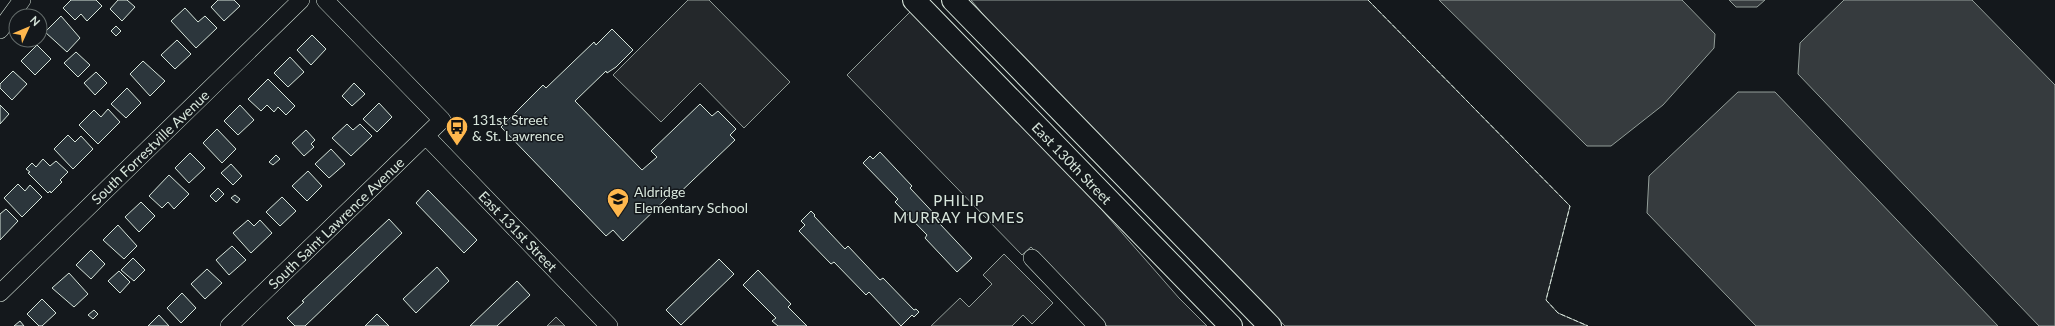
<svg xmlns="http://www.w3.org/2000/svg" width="2055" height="326" viewBox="0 0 2055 326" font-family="Lato,sans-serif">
<rect width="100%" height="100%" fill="#14181c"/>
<path fill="#202428" stroke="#939e99" d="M971,0H1368L1570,206L1546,300L1558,313L1588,326H1285L991,24Z
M912,10L1060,162L1179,298L1207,326H1107L1031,247L1022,255L847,75Z"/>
<path fill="#24282b" stroke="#939e99" d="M688,0H709L790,82L744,128L700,83L661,122L613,75Z
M1004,254L1053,303L1032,324L1023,315L1012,326H931L960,298L969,307L992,284L983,275Z
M556,317L565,326H547Z"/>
<path fill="#363b3e" stroke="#939e99" d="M1439,0H1682L1715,34L1714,48L1663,105L1611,146H1587Z
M1729,0H1765L1757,7H1736Z
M1844,0H1972L2055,85V326H2039L1798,74L1800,43Z
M1738,92H1775L1998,326H1756L1647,213L1649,176Z"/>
<path fill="#2c363c" stroke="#d8e6dc" d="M71,0H96L102,6L87,21L81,14L75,20L63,8Z
M118,0H127L135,7L122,21L110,9Z
M218,0H234L240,6L224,21L211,7Z
M185,8L198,22L205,16L217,28L196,48L171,21Z
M61,16L80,38L67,52L45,32Z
M116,26L121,31L116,36L111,31Z
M612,29L633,50L616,67L607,73L606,71L575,101L642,170L657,157L651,151L700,104L712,116L718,111L736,129L730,135L735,140L672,200L669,196L623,241L613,230L606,236L501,127L543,85L546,88L594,42L596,45Z
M312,35L326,49L311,65L297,50Z
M177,40L191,54L175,69L161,55Z
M37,45L51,59L35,75L21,61Z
M76,52L90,65L78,77L64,63Z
M290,57L304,72L288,87L274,73Z
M143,61L165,81L150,96L130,74Z
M13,71L27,84L12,100L0,88V84Z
M96,72L107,83L95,95L84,83Z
M268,79L295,106L286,115L278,107L274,112L267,105L261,111L248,99Z
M354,83L365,94L352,106L342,96Z
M127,88L141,103L126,118L111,104Z
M379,103L392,117L377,132L363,119Z
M0,105L9,114L0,124Z
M240,105L254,120L238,135L224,121Z
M108,109L120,122L98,144L79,125L94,110L101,117Z
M347,124L353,130L360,124L372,136L351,156L332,138Z
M217,129L236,149L222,163L203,143Z
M306,130L315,140L311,144L314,147L304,156L292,143Z
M68,135L75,142L81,136L93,149L73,169L54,149Z
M331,149L345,164L329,178L315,164Z
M880,152L912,186L910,188L942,222L940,224L972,258L957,272L925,238L927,235L895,202L898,199L863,163L870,156L873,159Z
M190,153L205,168L189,183L175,168Z
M276,155L280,159L273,165L269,162Z
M43,159L50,166L56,161L68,172L60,180L62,182L51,193L50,191L48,193L28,173L30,172L26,169L32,163L36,167Z
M231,164L242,176L233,185L221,173Z
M308,171L322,186L307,201L292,186Z
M169,175L189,194L174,209L168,202L162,208L149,196Z
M18,184L25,191L30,185L42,197L22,217L4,198Z
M218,188L224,194L216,202L210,196Z
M428,190L477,240L464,253L416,203Z
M235,195L240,199L237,203L231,198Z
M282,197L296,211L280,226L266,212Z
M141,202L155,216L139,232L125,217Z
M6,209L18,221L0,240V214Z
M811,211L815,215L814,216L845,249L848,246L880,280L883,278L914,310L916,309L919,312L914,317L912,315L901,326L869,292L866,295L834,262L831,264L799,231L805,225L801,221Z
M389,219L402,233L305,326H295L287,318L304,302L302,301Z
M248,220L254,226L260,220L272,233L251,253L233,233Z
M118,225L137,246L124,259L103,240Z
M232,246L246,260L229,275L216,260Z
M91,250L105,264L91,279L76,265Z
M133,258L145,270L134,281L121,270Z
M719,259L734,274L681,325L666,310Z
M437,267L449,281L416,313L403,299Z
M207,269L222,283L205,299L191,284Z
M758,270L791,304L788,307L807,326H778L772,321L776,318L743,285Z
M119,271L130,282L120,293L108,281Z
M69,273L88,294L74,307L52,288Z
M517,281L530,295L497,326H470Z
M182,293L196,308L181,323L167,308Z
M42,299L56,313L42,326H39L27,314Z
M94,310L98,314L93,319L88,315Z
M377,314L389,326H365Z
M159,315L169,326H148Z
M20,321L24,326H14Z"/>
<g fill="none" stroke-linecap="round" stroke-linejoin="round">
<g stroke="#d8e6dc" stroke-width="18">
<path id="minor" d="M0,30L22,0
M426,136L609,326
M1032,258L1097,326
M0,293L301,0
M229,326L442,120L325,0"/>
</g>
<g stroke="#d8e6dc" stroke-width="24">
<path id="major" d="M914,0L1231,326
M953,0L1270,326"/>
</g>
<use href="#minor" stroke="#14181c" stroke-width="17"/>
<use href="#major" stroke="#14181c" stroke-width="22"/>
<path stroke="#d8e6dc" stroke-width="1" stroke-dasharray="5 2" stroke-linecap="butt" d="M1368,0L1570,206L1546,300L1558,313L1588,326"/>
</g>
<defs>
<g id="bus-pin" transform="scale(1.15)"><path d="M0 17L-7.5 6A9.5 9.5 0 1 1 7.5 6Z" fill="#ffb74d" stroke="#14181c"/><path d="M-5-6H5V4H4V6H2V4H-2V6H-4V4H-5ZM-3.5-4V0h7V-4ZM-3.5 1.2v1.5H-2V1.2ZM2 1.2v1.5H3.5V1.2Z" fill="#111"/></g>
<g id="school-pin" transform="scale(1.15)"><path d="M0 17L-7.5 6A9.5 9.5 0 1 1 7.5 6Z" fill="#ffb74d" stroke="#14181c"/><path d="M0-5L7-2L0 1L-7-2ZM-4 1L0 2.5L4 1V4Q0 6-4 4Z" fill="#111"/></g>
</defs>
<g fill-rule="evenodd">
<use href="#bus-pin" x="457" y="127"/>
<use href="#school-pin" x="618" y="199"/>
</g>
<g text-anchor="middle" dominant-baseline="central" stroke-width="3" stroke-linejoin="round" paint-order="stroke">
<g font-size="14" fill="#d8e6dc" stroke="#14181c" text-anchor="start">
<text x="472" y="119">131st Street<tspan x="472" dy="16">&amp; St. Lawrence</tspan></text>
<text x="634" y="191">Aldridge<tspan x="634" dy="16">Elementary School</tspan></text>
</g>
<g font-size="14" fill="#d8e6dc" stroke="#14181c">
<text transform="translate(150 147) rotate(-44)">South Forrestville Avenue</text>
<text transform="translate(1072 163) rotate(46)">East 130th Street</text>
<text transform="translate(336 223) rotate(-44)">South Saint Lawrence Avenue</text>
<text transform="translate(518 231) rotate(46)">East 131st Street</text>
</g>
<g font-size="15" letter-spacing="1" fill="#d8e6dc" stroke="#14181c">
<text x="959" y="200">PHILIP<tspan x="959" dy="17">MURRAY HOMES</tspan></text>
</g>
</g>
<g transform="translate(28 28) rotate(46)"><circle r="19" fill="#14181c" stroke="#626a69"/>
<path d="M0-3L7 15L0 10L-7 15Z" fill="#ffb74d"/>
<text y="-6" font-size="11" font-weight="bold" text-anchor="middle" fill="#d8e6dc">N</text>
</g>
</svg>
